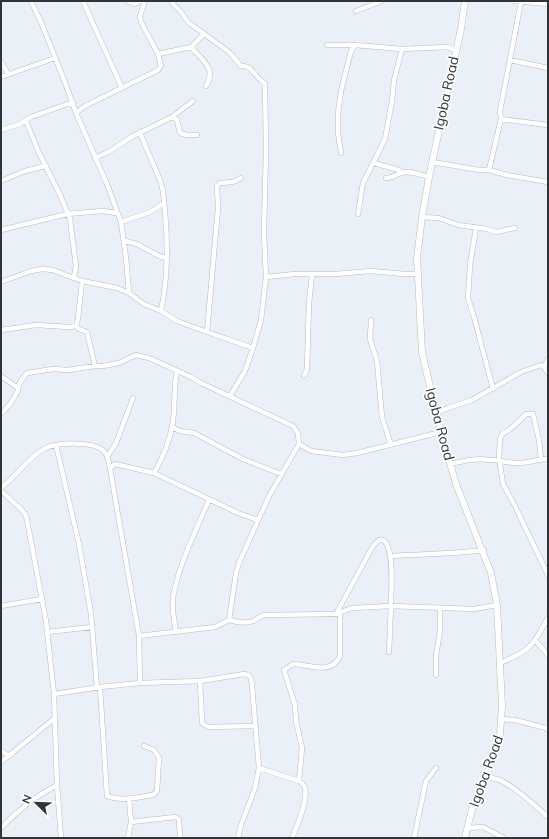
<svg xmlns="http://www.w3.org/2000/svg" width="549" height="839" viewBox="0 0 549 839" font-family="Mulish,sans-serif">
<rect width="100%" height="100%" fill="#e9f0f7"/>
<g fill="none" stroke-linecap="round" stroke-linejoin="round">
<g stroke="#b6bdc3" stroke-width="5.5">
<path id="minor" d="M31,1L41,22L66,85L76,113L107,184L121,222L126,258L129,293
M83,1L122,88
M128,1L134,4L141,1
M172,1L173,4L181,12L188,22L229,52L241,66C249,66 250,68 255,74C258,78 262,81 265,84L266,150L264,232L266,277L261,320L253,348L245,371L230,396
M514,1L548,4
M356,11L382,1
M327,45H355L402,49L447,47L456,50
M191,47C202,60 217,69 206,86
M158,54L191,47L203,35
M510,60L548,68
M1,61L8,74
M1,77L55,58
M76,113L85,106L158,70L161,66L158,54L141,22L140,16L145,1
M172,117L177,120L180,133L187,135H197
M501,119L548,125
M26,121L39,153L61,197L70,219L76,266L74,277
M1,130L20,124L31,117L73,102
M140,132C146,150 155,166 161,183C164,192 164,202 165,211C168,244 168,278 161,311
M341,153L338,133V113L341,91L351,51L355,45
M95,158L110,151L133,136L172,117L193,101
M432,162L479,170H489L507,175L548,182
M374,163L399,170L400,173
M489,170L501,119L500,111L521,2
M386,178C392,178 396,175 401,173C409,170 421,175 429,177
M1,181L25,171L46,166
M358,214L363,183L385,139L392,101L394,80L402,49
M422,217L439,218L458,225L487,229L496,232L515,228
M121,222L150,212L164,203
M476,228L470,265L468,298L474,317L493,389
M1,230L67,214L102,211L117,213
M125,241L137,244L159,256L166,258
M266,277L295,274H335L371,271L405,274H418
M1,282L31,271L42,269L53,270L82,281L117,288L129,293L144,304L161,311L177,321L207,332L253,348
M371,320L370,339L377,361L382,417L391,445
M76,326L79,329L87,332L95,366
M1,330L36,325L69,327L76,326L78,319L82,281
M207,332L218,208L217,186L220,183L233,182L241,178
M544,367L548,359
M544,367L548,373
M1,376L18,388
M304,376L307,369L309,303L312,275
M436,413L448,408L472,400L521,372L541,365L544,367
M1,414L10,404L18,391C17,384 23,378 27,373L53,369L68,370L95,366H103L119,363L136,355L149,358L191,377L201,383L293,426L298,433L299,444L269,496L239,563L236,573L229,620L215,627L139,636
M172,427L180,431L194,433L243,459L281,474
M299,444L311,451L343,455L357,453L441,432
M56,445L79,544L91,614L97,687
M107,457L116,443L133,398
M541,459L539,440L533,414H526C519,421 512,430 503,433L500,439L499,458L503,484L514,504L548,575
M450,464C463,461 476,458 490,460C499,460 508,463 517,463C528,463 538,459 548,459
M110,468L115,464L154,473L238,513L258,520
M154,473C162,459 169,443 172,427C176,408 173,389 177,371
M1,488C16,476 27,459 44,449C56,442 93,441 104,451C108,455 109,462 110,468L139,636L140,683
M1,491L20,508L26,515L46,621L54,694L57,785L61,838
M390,556C421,554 453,554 484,550
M1,606L42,599
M336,614L373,546L379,540H383C395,547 391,592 391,606L474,609L497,605
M229,620C236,622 245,624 253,621C257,619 260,616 265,615L336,614L352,608L391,606L389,652
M47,632L92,627
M176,632C174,619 171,605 174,592C181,560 196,530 209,500
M535,640L548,655
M500,663C509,659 520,655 528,648C537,640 542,628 548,618
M436,675V656L440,630V608
M200,681L202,723L208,727L256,726
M100,687L107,796C122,802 138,797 153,795L157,791L159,758L154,750L144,746
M54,694L100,687L140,683L200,681L244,674C252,675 251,679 252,686L259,768L255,788L241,825L238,838
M501,719L515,720L546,728L548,730
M1,751L9,756
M1,762L55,718
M259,768L299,781
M484,778C488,778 493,778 497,779C510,783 537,807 548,817
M131,822L175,817L179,819L180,838
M1,828C17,811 36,796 57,785
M467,828L483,827L504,838
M128,838L131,822L129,799
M292,838C297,826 308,801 305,788C304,785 302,783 299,781L302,748L296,721L295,705L284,670L293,664C308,664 331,676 340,656V613
M414,838L426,781L436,768"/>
</g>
<g stroke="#b6bdc3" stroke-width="7">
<path id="tertiary" d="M465,1L461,29L429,177L422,217L417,258L422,352L430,387L441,432L456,484L491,573L497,605L502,706L500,734L493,759L472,809L465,838"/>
</g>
<use href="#minor" stroke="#fff" stroke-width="4.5"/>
<use href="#tertiary" stroke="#fff" stroke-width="6"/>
</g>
<g text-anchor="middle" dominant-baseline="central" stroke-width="3.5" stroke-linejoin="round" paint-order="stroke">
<g font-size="14" fill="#313436" stroke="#fbfdfe">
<text transform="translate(446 93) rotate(-78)">Igoba Road</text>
<text transform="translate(440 424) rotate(75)">Igoba Road</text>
<text transform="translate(486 771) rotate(-70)">Igoba Road</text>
</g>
</g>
<rect width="549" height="839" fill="none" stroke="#313436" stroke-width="4"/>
<g transform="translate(36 803) rotate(293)" stroke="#fbfdfe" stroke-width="3" paint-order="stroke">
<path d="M0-3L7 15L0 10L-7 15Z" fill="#313436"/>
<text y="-6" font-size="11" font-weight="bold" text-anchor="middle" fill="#313436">N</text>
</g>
</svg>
